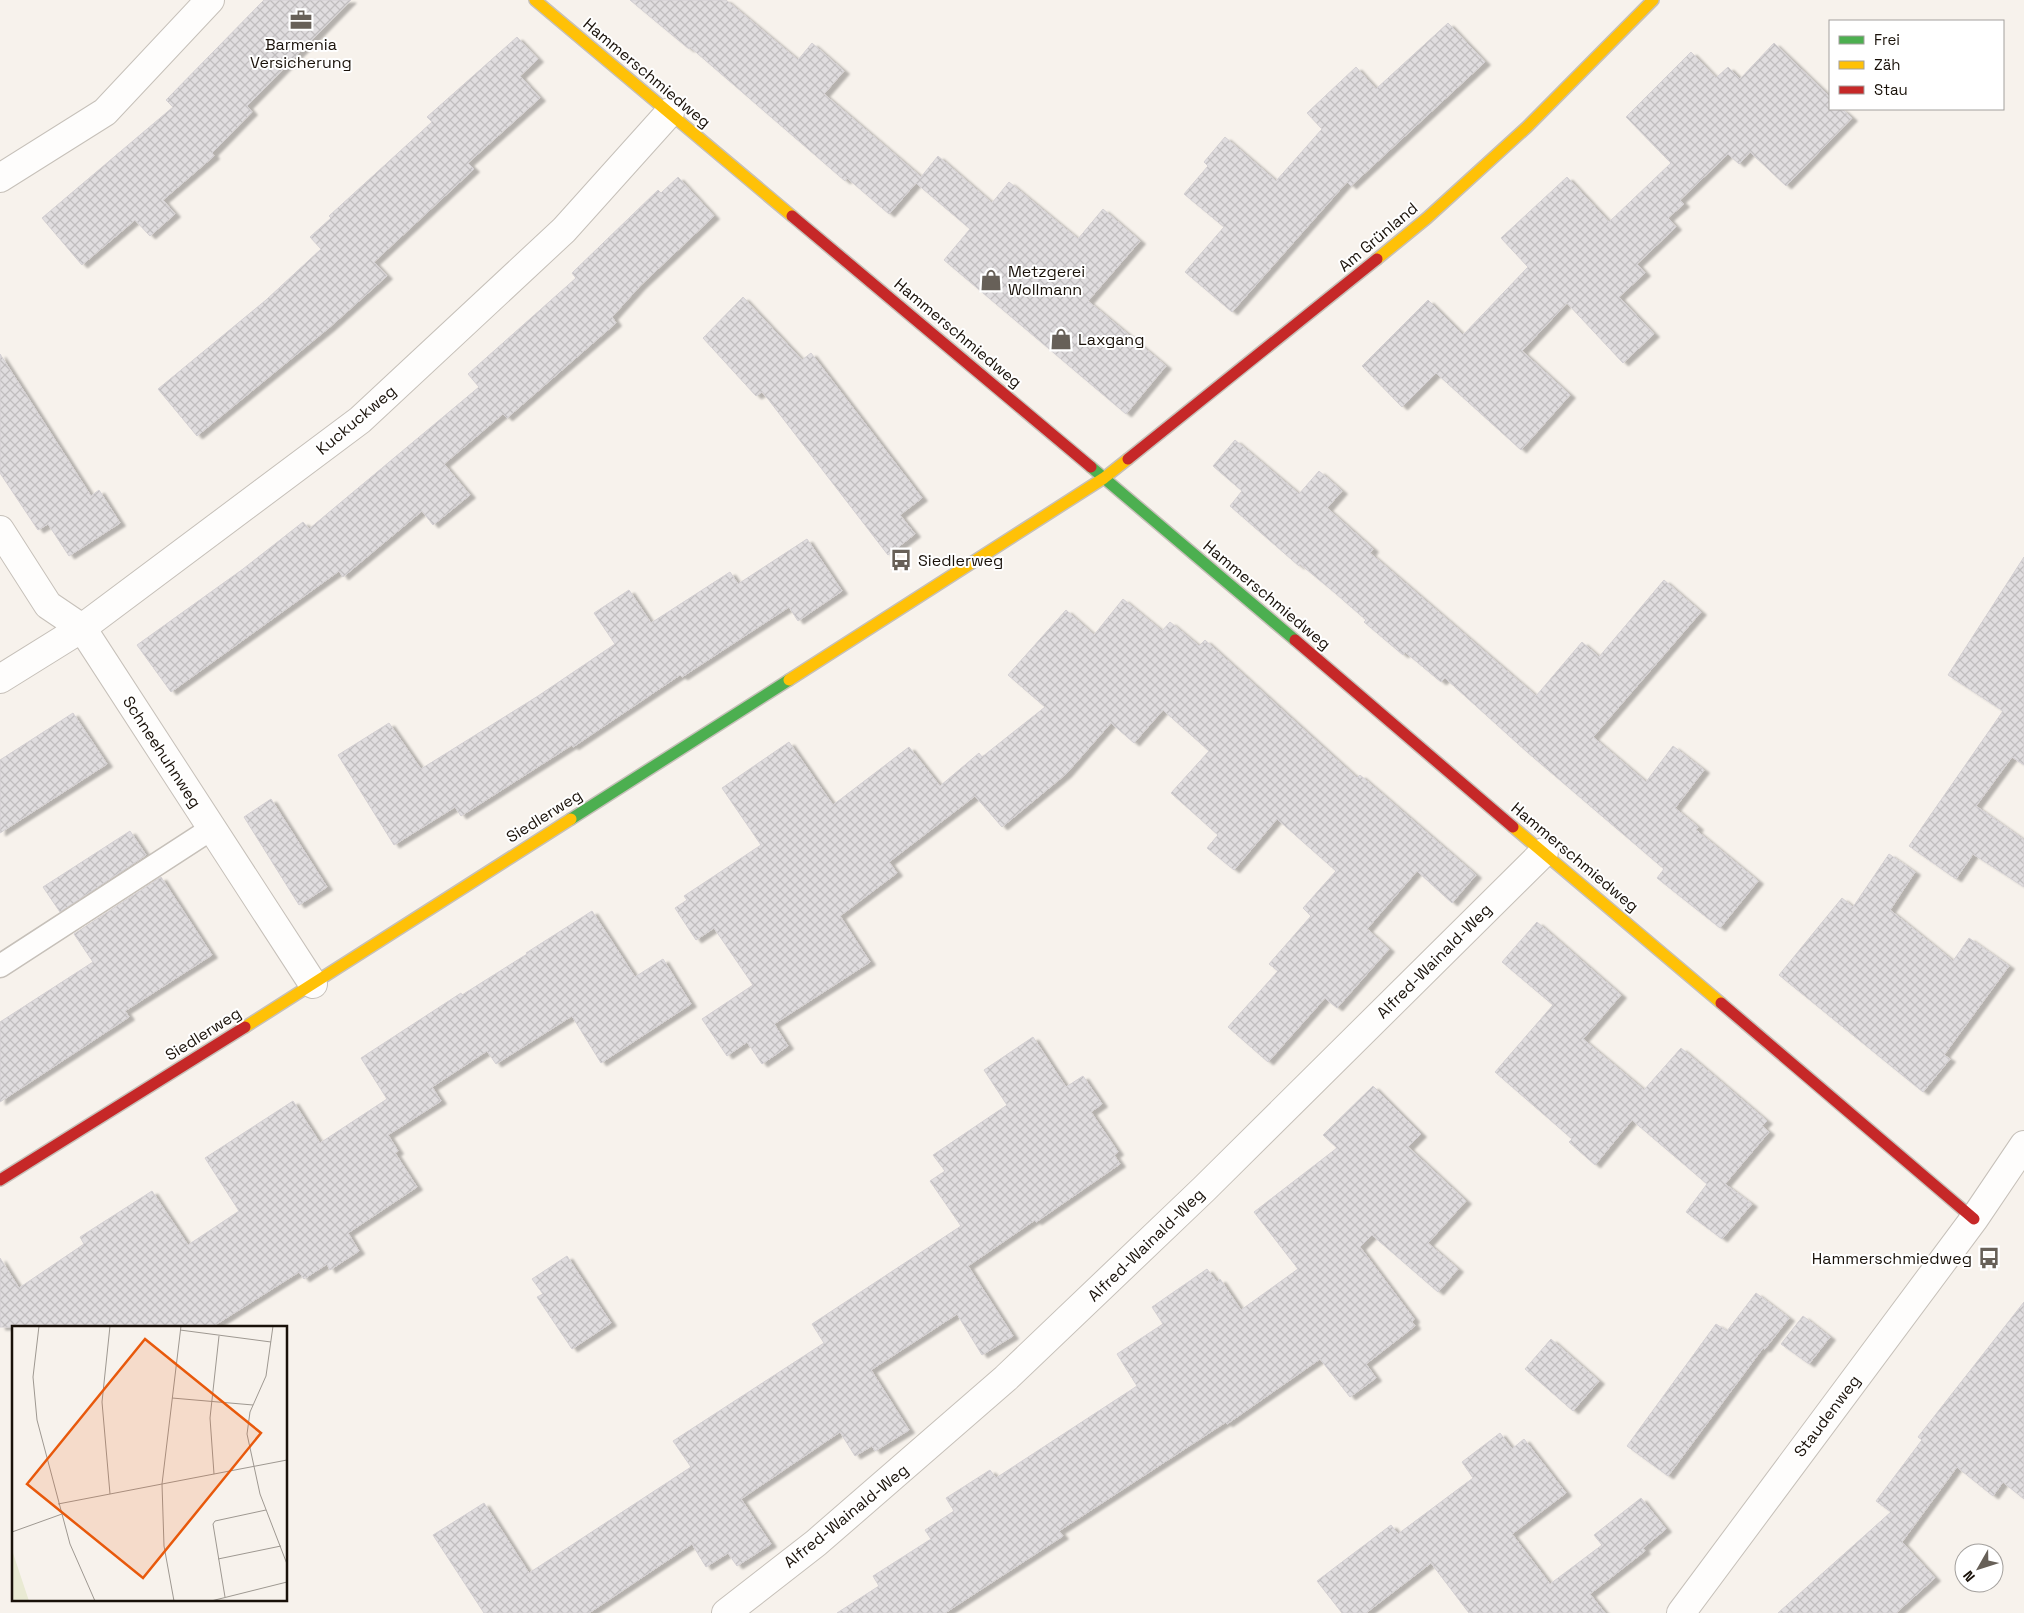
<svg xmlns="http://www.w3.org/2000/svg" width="2024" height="1613" viewBox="0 0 2024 1613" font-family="'Space Grotesk',sans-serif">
<defs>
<pattern id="building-cross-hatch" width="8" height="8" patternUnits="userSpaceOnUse" patternTransform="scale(1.25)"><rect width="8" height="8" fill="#e0dddf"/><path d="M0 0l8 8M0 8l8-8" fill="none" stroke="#c0bdbe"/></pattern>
<filter id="shadow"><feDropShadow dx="5.5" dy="3" stdDeviation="1" flood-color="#0004"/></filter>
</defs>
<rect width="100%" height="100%" fill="#f7f2ec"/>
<path fill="url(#building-cross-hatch)" stroke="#d4d0d3" filter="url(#shadow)" d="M264,0H351L247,106L252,112L212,153L214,156L163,200L175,214L150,236L135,220L82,265L42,218L173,107L166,100Z
M630,0H726L798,60L812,43L844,71L824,94L921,177L938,156L992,203L1009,182L1078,239L1103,209L1140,241L1088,301L1166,366L1126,414L944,260L970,229L916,183L889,214L847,178L845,181L690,47L689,49Z
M1448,23L1485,62L1351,186L1347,182L1232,312L1185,272L1224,227L1184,194L1208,166L1204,162L1225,137L1276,181L1322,129L1307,113L1356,67L1376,89Z
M517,37L538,59L520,76L540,98L468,163L474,169L374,262L387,276L330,327L197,436L158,389L266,300L321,249L310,237L331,218L329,216L432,122L427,117Z
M1774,43L1830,97V109H1842L1852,118L1786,186L1750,152L1739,164L1728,154L1680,200L1684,204L1668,218L1676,227L1637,264L1645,273L1619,297L1654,334L1623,363L1567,303L1522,351L1570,395L1521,450L1436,373L1402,407L1362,366L1428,300L1463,335L1528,267L1501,238L1567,177L1609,222L1671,163L1626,117L1691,52L1716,78L1728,67L1740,79Z
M678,177L714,216L640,286L612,317L616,323L507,418L503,414L444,464L470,495L433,525L422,511L343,577L339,571L171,692L137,645L243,569L303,522L309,529L479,387L468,374L576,278L572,273L658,190L661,193Z
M743,297L802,360L811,353L922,498L900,515L915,534L888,555L768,399L762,392L756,396L703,338Z
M0,354L91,496L99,490L120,523L69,556L48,524L38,530L0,473Z
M1235,440L1299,494L1319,471L1342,491L1327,508L1373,549L1370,553L1536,696L1582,642L1599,657L1664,580L1701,612L1593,737L1646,782L1673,746L1704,770L1675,808L1698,827L1696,830L1758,881L1720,928L1657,878L1664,869L1527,752L1445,678L1441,682L1405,652L1403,655L1364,622L1366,620L1335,593L1300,564L1299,566L1230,506L1242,491L1213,466Z
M807,539L842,591L798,621L789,607L682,677L680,675L573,747L572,745L461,816L455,807L394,845L338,755L389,723L421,769L538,696L615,644L594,613L629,590L651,623L730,572L738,584Z
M2024,557V765L2012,757L1976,806L2024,840V887L1973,854L1956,879L1909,846L2003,711L1948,675Z
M1123,599L1162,631L1170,622L1199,646L1205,640L1357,778L1360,775L1476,875L1452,903L1417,871L1367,929L1389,949L1337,1008L1325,998L1268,1062L1228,1027L1278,971L1269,964L1311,916L1303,908L1336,871L1277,819L1234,870L1207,848L1218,835L1171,793L1209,751L1163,710L1134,743L1111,723L1066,774L1002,827L975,796L889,862L897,873L840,916L870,962L774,1024L788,1046L762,1064L747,1042L727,1056L702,1019L753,985L714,928L696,940L675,908L687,900L684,896L761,845L722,788L789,742L833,805L909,747L940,786L979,753L982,757L1045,707L1008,675L1066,610L1094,635Z
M73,713L107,764L0,833V760Z
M271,799L327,887L299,905L244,817Z
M130,831L146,855L60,912L43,887Z
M1889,854L1915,872L1890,910L1953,961L1969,938L2009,966L1944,1055L1950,1059L1923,1092L1779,975L1842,898L1853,907Z
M161,877L212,955L125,1011L129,1017L0,1102V1022L93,962L74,934Z
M592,911L635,977L663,959L691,1004L601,1063L572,1016L496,1064L487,1051L432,1087L441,1101L388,1135L398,1151L395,1153L417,1187L348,1233L359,1251L330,1270L327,1264L304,1279L299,1272L212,1327H0V1258L19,1288L84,1244L80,1237L152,1191L188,1245L239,1211L205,1158L293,1101L320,1143L387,1099L361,1058L461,993L462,995L527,954L526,953Z
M1537,922L1621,995L1583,1039L1644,1090L1681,1048L1767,1121L1762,1126L1769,1132L1725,1184L1752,1204L1722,1239L1686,1212L1707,1184L1632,1120L1595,1165L1569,1142L1572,1139L1495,1072L1553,1005L1502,962Z
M1033,1037L1066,1087L1083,1076L1102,1104L1091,1112L1118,1152L1114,1155L1120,1164L1036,1222L1035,1220L968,1266L1013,1336L982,1355L957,1314L871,1370L909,1430L875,1451L872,1446L855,1456L840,1432L741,1499L771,1544L737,1566L728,1553L706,1567L692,1544L589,1613H484L433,1535L484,1503L529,1573L691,1467L673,1441L824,1343L812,1324L961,1226L930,1181L945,1171L933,1155L1007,1105L984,1070Z
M1373,1086L1421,1134L1408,1147L1466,1201L1428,1243L1458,1269L1438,1292L1372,1235L1360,1247L1414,1319L1412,1322L1415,1326L1366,1364L1376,1378L1350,1397L1320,1359L1227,1424L1226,1422L1059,1531L1063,1536L945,1613H837L879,1586L873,1576L931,1539L925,1530L954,1511L946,1498L990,1470L996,1478L1137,1386L1117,1354L1163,1324L1152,1307L1207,1269L1217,1282L1220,1279L1241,1310L1298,1269L1254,1212L1337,1148L1323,1135Z
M567,1256L611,1323L572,1349L537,1297L543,1294L532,1279Z
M1756,1293L1789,1318L1765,1349L1763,1348L1668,1476L1627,1446L1716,1324L1727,1331Z
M2024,1302V1499L2003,1482L1993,1496L1957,1467L1902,1542L1935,1578L1896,1613H1778L1891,1512L1876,1501L1922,1440L1918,1437Z
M1803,1316L1830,1337L1809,1364L1781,1344Z
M1551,1339L1599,1381L1573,1411L1525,1369Z
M1500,1433L1512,1449L1524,1439L1566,1493L1512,1534L1550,1584L1602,1545L1594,1535L1641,1498L1666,1529L1643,1548L1645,1551L1590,1594L1605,1613H1469L1431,1563L1366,1613H1342L1317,1581L1391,1525L1398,1534L1473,1478L1462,1462Z"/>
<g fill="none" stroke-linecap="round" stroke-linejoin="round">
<g stroke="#c6c0b9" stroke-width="25">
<path id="lane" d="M0,966L211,829"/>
</g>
<g stroke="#c6c0b9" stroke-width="30">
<path id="street" d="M0,178L105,112L210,0
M0,530L48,605L82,628L313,984
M0,679L82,628L360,420L564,230L670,112
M726,1613L816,1543L1006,1378L1204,1189L1544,852
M1681,1613L1974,1219L2024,1145"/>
</g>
<g stroke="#c6c0b9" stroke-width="14">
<path id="fast" d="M1091,467L1295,640
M571,819L789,680"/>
</g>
<g stroke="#c6c0b9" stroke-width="14">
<path id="slow" d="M535,0L792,216
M1377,259L1427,218L1527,127L1653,0
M789,680L1104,478L1128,459
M1513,827L1721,1003
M245,1027L571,819"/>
</g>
<g stroke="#c6c0b9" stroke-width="14">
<path id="jam" d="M792,216L1091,467
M1128,459L1377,259
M1295,640L1513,827
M1721,1003L1974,1219
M0,1180L245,1027"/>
</g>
<use href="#lane" stroke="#fefdfc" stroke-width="22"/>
<use href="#street" stroke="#fefdfc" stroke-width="28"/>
<use href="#fast" stroke="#4caf50" stroke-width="11"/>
<use href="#slow" stroke="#ffc107" stroke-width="11"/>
<use href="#jam" stroke="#c62828" stroke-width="11"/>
</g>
<defs>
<g id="office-bare" transform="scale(1.725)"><path d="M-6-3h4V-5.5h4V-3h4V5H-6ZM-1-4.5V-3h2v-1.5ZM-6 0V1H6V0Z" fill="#676058" stroke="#fff" stroke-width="2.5" paint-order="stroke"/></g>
<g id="shop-bare" transform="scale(1.725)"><path d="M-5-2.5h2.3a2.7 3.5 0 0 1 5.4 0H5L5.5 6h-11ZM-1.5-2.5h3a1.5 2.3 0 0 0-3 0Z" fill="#676058" stroke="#fff" stroke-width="2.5" paint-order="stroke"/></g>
<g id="bus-bare" transform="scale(1.725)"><path d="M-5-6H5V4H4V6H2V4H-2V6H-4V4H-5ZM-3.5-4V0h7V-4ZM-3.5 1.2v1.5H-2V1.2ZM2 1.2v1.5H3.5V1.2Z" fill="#676058" stroke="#fff" stroke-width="2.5" paint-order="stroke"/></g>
</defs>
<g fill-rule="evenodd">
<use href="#office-bare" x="301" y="20"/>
<use href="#shop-bare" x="991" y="280"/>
<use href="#shop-bare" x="1061" y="339"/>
<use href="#bus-bare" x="901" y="560"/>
<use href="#bus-bare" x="1989" y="1258"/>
</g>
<g text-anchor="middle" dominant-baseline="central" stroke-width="4" stroke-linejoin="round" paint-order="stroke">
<g font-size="16" fill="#191109" stroke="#fff" text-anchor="start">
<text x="301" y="44" text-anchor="middle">Barmenia<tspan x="301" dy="18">Versicherung</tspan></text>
<text x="1008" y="271">Metzgerei<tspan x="1008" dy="18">Wollmann</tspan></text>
<text x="1078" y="339">Laxgang</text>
<text x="918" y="560">Siedlerweg</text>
<text x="1972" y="1258" text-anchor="end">Hammerschmiedweg</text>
</g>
<g font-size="16" fill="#191109" stroke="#fff">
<text transform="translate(647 73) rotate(40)">Hammerschmiedweg</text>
<text transform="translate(1378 237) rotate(-40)">Am Grünland</text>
<text transform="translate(958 333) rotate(40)">Hammerschmiedweg</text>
<text transform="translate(356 420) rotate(-40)">Kuckuckweg</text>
<text transform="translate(1267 595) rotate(40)">Hammerschmiedweg</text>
<text transform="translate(162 752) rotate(57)">Schneehuhnweg</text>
<text transform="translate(544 816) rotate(-32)">Siedlerweg</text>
<text transform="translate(1575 857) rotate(40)">Hammerschmiedweg</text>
<text transform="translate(1434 961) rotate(-45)">Alfred-Wainald-Weg</text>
<text transform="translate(203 1034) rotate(-32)">Siedlerweg</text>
<text transform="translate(1146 1245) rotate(-44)">Alfred-Wainald-Weg</text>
<text transform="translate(1827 1416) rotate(-53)">Staudenweg</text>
<text transform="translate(846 1516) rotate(-39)">Alfred-Wainald-Weg</text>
</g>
</g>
<g transform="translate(12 1326)">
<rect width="275" height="275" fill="#f7f2ec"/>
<path d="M0,224L17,275H0Z" fill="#e9ead3"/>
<path fill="none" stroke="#9e9891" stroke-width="1" d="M27,0L21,51L25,94L58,218L83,275M261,0L254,50L238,86L235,108L248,168L275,238M168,4L259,16M160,72L241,79M202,148L198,92L207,10M98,168L90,76L98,0M46,178L275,134M0,206L50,188M206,233L269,220M213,271L201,198L203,195L254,184M162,275L152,220L150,158L169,0M199,275L275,256"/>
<path fill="#e8590c" fill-opacity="0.15" stroke="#e8590c" stroke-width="2.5" d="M133,13L249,107L131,252L15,158Z"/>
<rect width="275" height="275" fill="none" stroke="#191109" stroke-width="2.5"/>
</g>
<rect x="1829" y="20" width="175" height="90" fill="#ffffff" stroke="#a3a09d"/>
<rect x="1839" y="36" width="25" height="8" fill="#4caf50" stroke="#a3a09d"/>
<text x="1874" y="45" font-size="15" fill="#191109">Frei</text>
<rect x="1839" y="61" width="25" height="8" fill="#ffc107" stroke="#a3a09d"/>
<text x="1874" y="70" font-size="15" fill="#191109">Zäh</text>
<rect x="1839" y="86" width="25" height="8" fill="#c62828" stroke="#a3a09d"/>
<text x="1874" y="95" font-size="15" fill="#191109">Stau</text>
<g transform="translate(1979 1568) rotate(231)"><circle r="24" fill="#ffffff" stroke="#a3a09d"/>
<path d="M0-4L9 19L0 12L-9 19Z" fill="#676058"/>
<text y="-8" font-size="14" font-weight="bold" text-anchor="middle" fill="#191109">N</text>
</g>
</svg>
